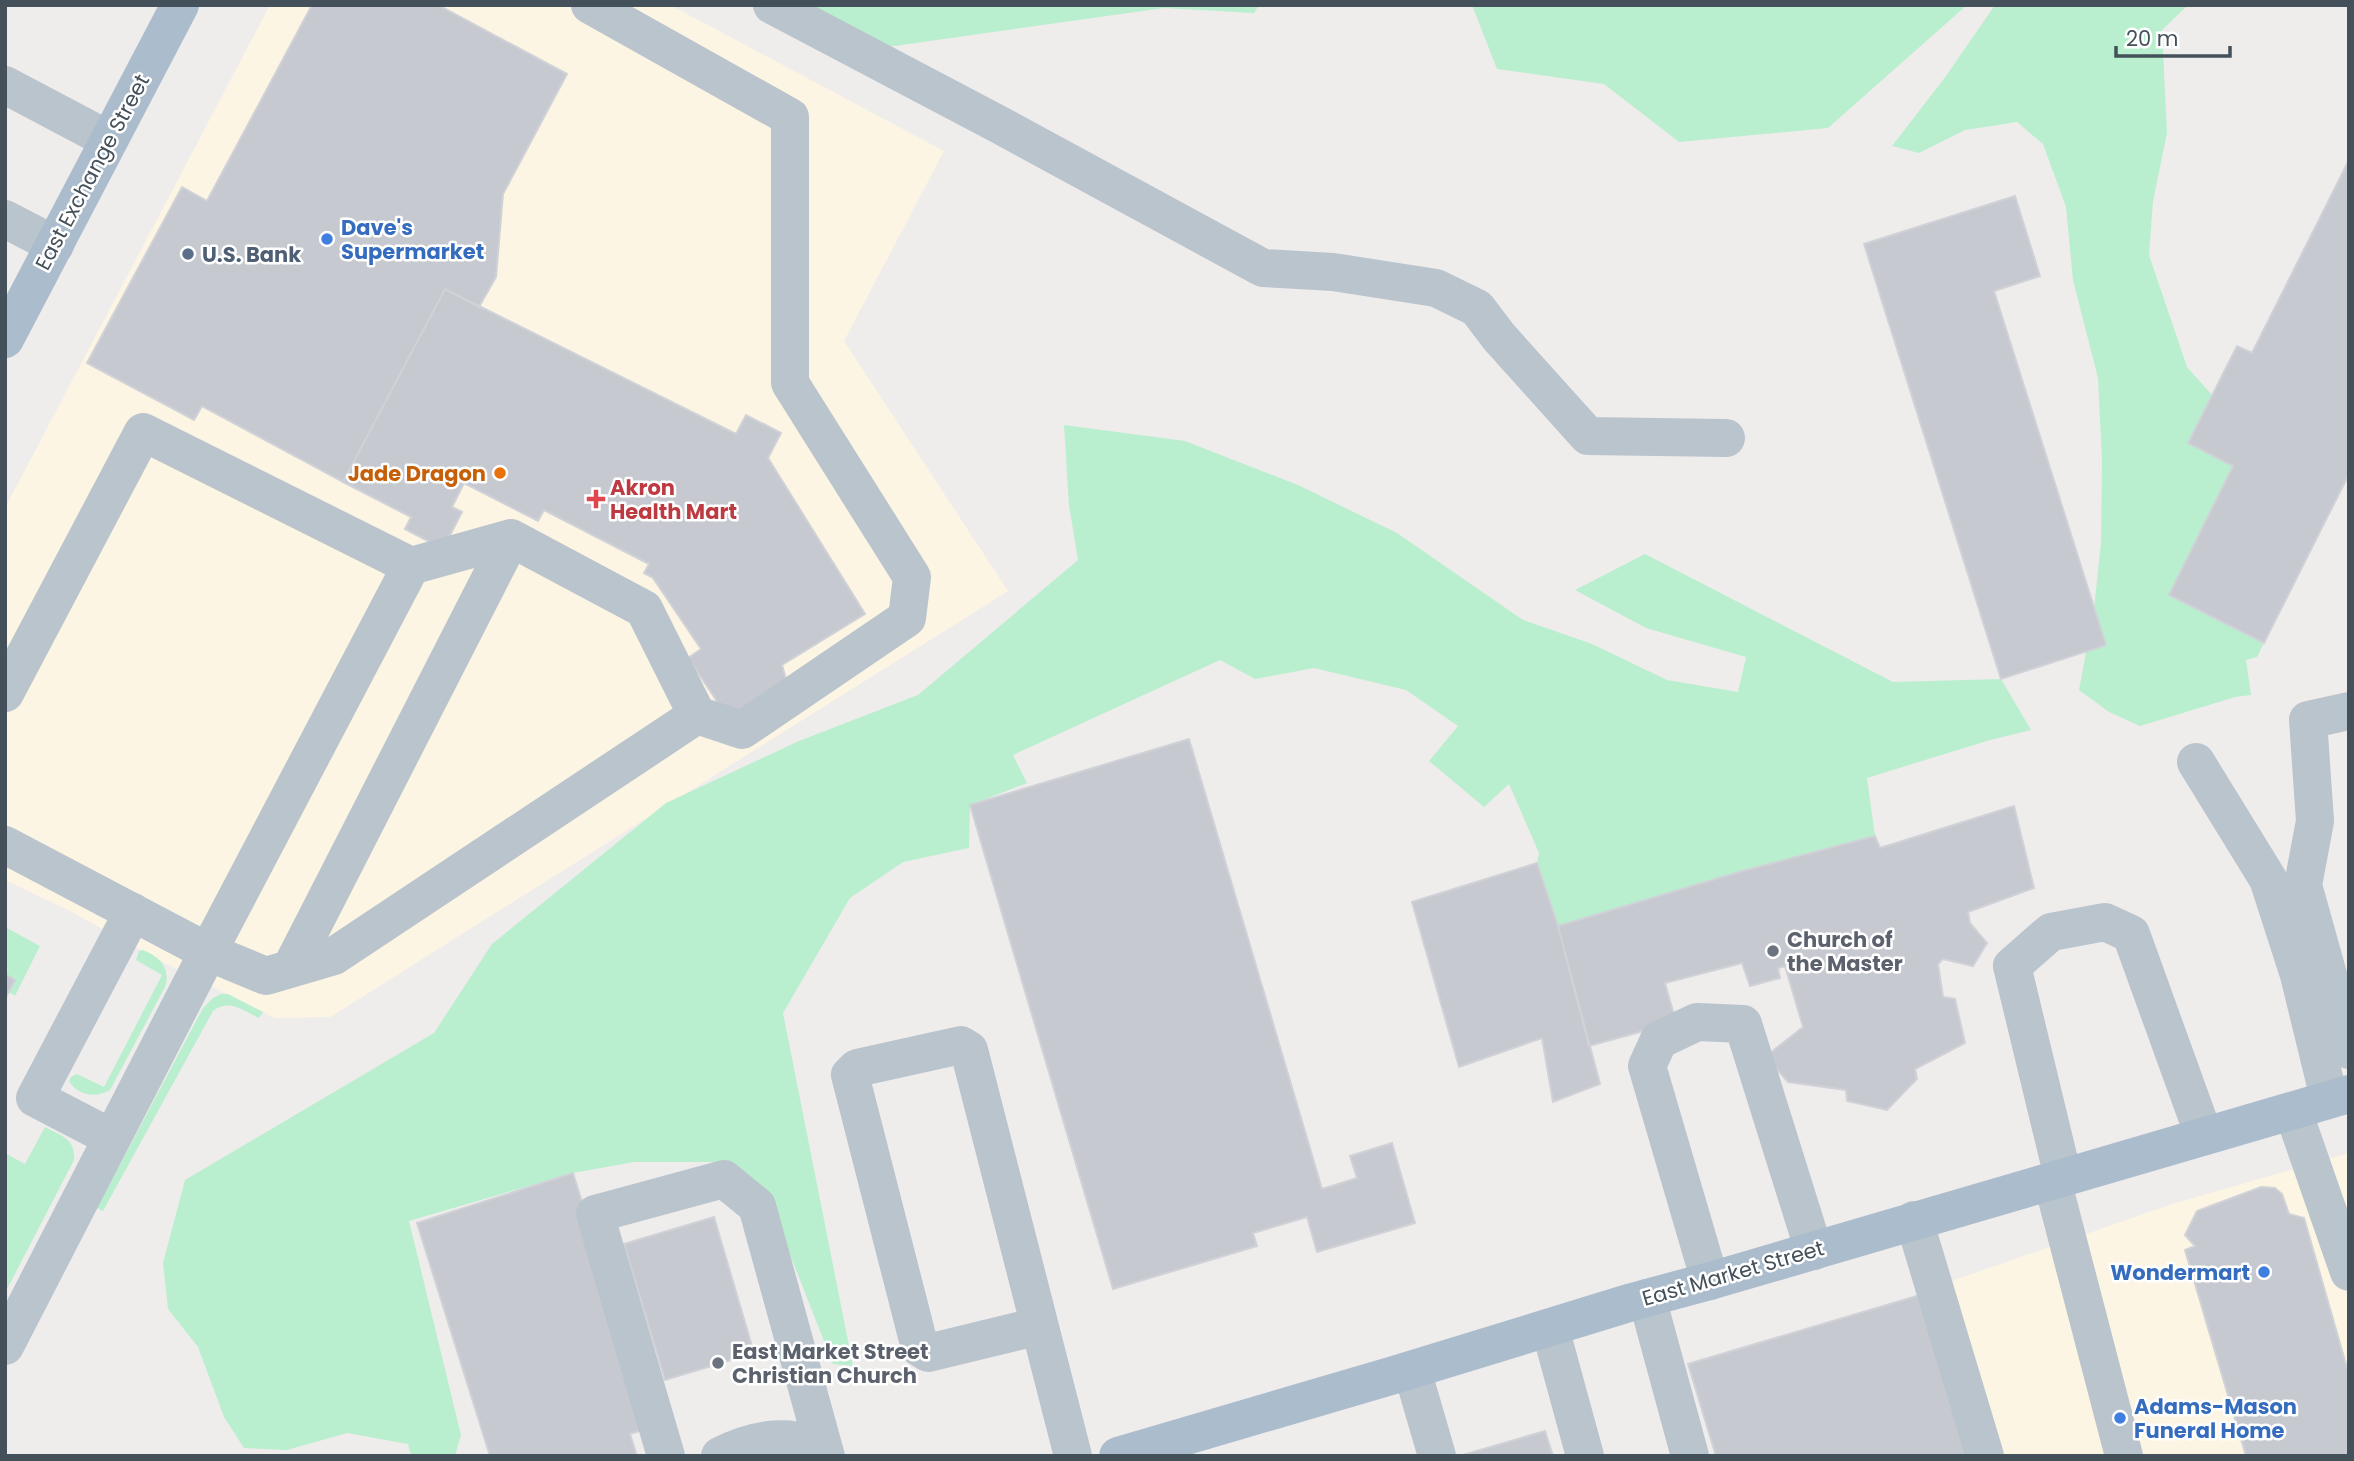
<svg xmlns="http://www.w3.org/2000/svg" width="2354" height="1461" viewBox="0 0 2354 1461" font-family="Poppins,sans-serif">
<rect width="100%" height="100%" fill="#efecec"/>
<path fill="#fcf5e4" d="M270,5H670L944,151L844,341L1008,591L330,1017L275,1018L161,961L70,911L5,880V508Z
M2349,1153V1456H1988L1949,1282L2169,1205Z"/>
<path fill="#b9efce" d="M772,5H1259L1254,13L1164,8L859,51Z
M1472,5H1967L1828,128L1679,142L1604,84L1497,69Z
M1995,5H2188L2162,30L2167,133L2153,201L2149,255L2187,367L2212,395L2188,443L2233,466L2169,595L2264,643L2257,657L2246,660L2251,695L2235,697L2140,726L2109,712L2079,690L2094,609L2101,542L2102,461L2098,378L2073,280L2066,207L2043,144L2017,122L1965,130L1919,153L1892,146L1946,76Z
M1064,425L1185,441L1298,485L1397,533L1523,620L1592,644L1667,680L1738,692L1746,657L1646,628L1575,590L1645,554L1893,682L2001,679L2031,730L1990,740L1867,778L1875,836L1739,872L1558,926L1537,863L1539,853L1509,784L1484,807L1429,761L1458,726L1406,690L1314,668L1255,679L1220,660L1013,755L1027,783L970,805L969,848L903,862L850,898L783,1013L853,1366L833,1364L769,1201L715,1162H634L573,1173L409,1221L461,1435L455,1456H411L408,1444L347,1433L287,1450L244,1448L224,1417L198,1347L168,1309L163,1263L185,1180L434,1033L492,944L666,803L799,741L918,695L1078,560L1069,505Z
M5,927L40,946L15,996L9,992L15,980L5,974L8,968L5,966Z
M143,950C160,957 171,968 165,987L110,1090C96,1099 77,1095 69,1081L71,1077L77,1074L104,1087L162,975L136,960L139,951Z
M221,994H228L263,1012L259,1018C244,1011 229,998 213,1011L103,1211L97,1208L203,1008L213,998Z
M45,1127C62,1136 76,1139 74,1160L5,1293V1153L25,1164Z"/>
<path fill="#c6c9cf" stroke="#d0d2d8" stroke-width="2" d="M312,5H438L567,74L503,194L496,277L479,307L445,289L343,482L202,406L194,420L87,363L182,187L207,201Z
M2349,160V474L2264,643L2169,595L2233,466L2188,443L2237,346L2252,353Z
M2015,196L2040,276L1994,291L2106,645L2001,679L1864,244Z
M445,289L736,434L746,415L781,433L768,458L865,614L782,665L786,679L729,719L688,658L701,649L653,578L644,573L649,564L544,510L538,521L464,483L452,507L462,512L443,549L405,529L411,517L343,482Z
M1189,739L1322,1189L1357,1178L1350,1156L1392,1143L1415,1223L1317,1252L1307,1217L1253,1233L1257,1246L1113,1289L970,805Z
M2014,806L2034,888L1968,912L1970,923L1987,943L1973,966L1943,959L1938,964L1943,997L1955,999L1965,1043L1915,1069L1917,1079L1887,1110L1847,1101L1846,1090L1788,1082L1774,1066L1770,1053L1803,1027L1785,966L1778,968L1780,978L1750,986L1742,963L1665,983L1676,1022L1589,1046L1558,926L1739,872L1875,836L1880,848Z
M1537,863L1558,926L1600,1084L1553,1102L1542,1038L1459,1067L1412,902Z
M5,974L15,980L5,999Z
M573,1173L652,1427L630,1434L637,1456H490L417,1223Z
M2261,1187L2275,1188L2282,1194L2289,1214L2304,1218L2349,1375V1456H2246L2185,1250L2195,1246L2185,1235L2197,1211Z
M714,1217L754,1353L665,1380L624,1244Z
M1920,1295L1969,1456H1716L1688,1364Z
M1545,1431L1553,1456H1463V1455Z"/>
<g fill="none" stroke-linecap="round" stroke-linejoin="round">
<path stroke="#bac4cc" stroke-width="38" d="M772,5L996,123L1263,268L1333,272L1436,288L1477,308L1499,337L1588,436L1726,438
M5,85L109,140
M5,219L55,245
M411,566L208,952L266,976L334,956L697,715L742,730L907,618L912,577L790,383V117L590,5
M5,693L143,432L411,566L511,538L644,609L697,715
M2349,711L2308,720L2315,821L2303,885L2349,1050
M2196,762L2268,879L2299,975L2329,1098
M5,845L208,952L5,1346
M291,968L511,538
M2293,1111L2349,1272
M112,1138L35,1098L133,912
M2063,1177L2012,966L2051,932L2105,922L2131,934L2204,1136
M2052,1180L2124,1456
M1914,1220L1985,1456
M1710,1281L1647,1066L1659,1040L1697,1022L1743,1024L1814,1251
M1647,1298L1690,1456
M1039,1326L928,1353L920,1348L850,1075L857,1068L961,1045L969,1050L1073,1456
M1550,1328L1585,1456
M1412,1370L1437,1456
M666,1456L595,1214L724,1179L757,1206L825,1453
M720,1456C751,1440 798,1428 826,1456"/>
<path stroke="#abbccc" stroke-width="38" d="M5,339L180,5
M1118,1456L1394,1375L1632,1302L1710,1281L2349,1094"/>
</g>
<g fill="#3f7fe0" stroke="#fff" stroke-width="2.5">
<circle cx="327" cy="239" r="7"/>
<circle cx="2264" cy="1272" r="7"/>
<circle cx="2120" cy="1418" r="7"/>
</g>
<circle fill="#5c6f8a" stroke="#fff" stroke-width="2.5" cx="188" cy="254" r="7"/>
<circle fill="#e8710a" stroke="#fff" stroke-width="2.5" cx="500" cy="473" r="7"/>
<path fill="#e0444e" stroke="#fff" stroke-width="2.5" d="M592.5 488.5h7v7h7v7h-7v7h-7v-7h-7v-7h7z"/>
<g fill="#6b7280" stroke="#fff" stroke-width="2.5">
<circle cx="1773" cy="951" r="7"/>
<circle cx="718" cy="1363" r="7"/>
</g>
<g text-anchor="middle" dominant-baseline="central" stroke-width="5" stroke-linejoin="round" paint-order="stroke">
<g font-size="21" fill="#44505a" stroke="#fff">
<text transform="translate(92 172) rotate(-62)">East Exchange Street</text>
<text transform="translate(1733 1273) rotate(-16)">East Market Street</text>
</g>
<g font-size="21" font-weight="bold" fill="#366cbe" stroke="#fff" text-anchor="start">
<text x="341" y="227">Dave's<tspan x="341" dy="24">Supermarket</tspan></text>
<text x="2250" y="1272" text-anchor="end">Wondermart</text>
<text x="2134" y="1406">Adams-Mason<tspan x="2134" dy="24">Funeral Home</tspan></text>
</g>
<g font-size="21" font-weight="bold" fill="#4e5e75" stroke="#fff" text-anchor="start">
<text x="202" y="254">U.S. Bank</text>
</g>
<g font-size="21" font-weight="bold" fill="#c56008" stroke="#fff" text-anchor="end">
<text x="486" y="473">Jade Dragon</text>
</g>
<g font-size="21" font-weight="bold" fill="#be3a42" stroke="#fff" text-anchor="start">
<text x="610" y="487">Akron<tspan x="610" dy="24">Health Mart</tspan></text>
</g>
<g font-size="21" font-weight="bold" fill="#5b616d" stroke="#fff" text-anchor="start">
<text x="1787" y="939">Church of<tspan x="1787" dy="24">the Master</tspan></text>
<text x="732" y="1351">East Market Street<tspan x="732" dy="24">Christian Church</tspan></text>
</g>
</g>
<rect width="2354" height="1461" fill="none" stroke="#44505a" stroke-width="14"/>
<path d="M2116 46v10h114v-10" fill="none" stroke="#44505a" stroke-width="3.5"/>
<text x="2126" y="46" font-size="21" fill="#44505a" stroke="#ffffff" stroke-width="5" paint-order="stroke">20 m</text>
</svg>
